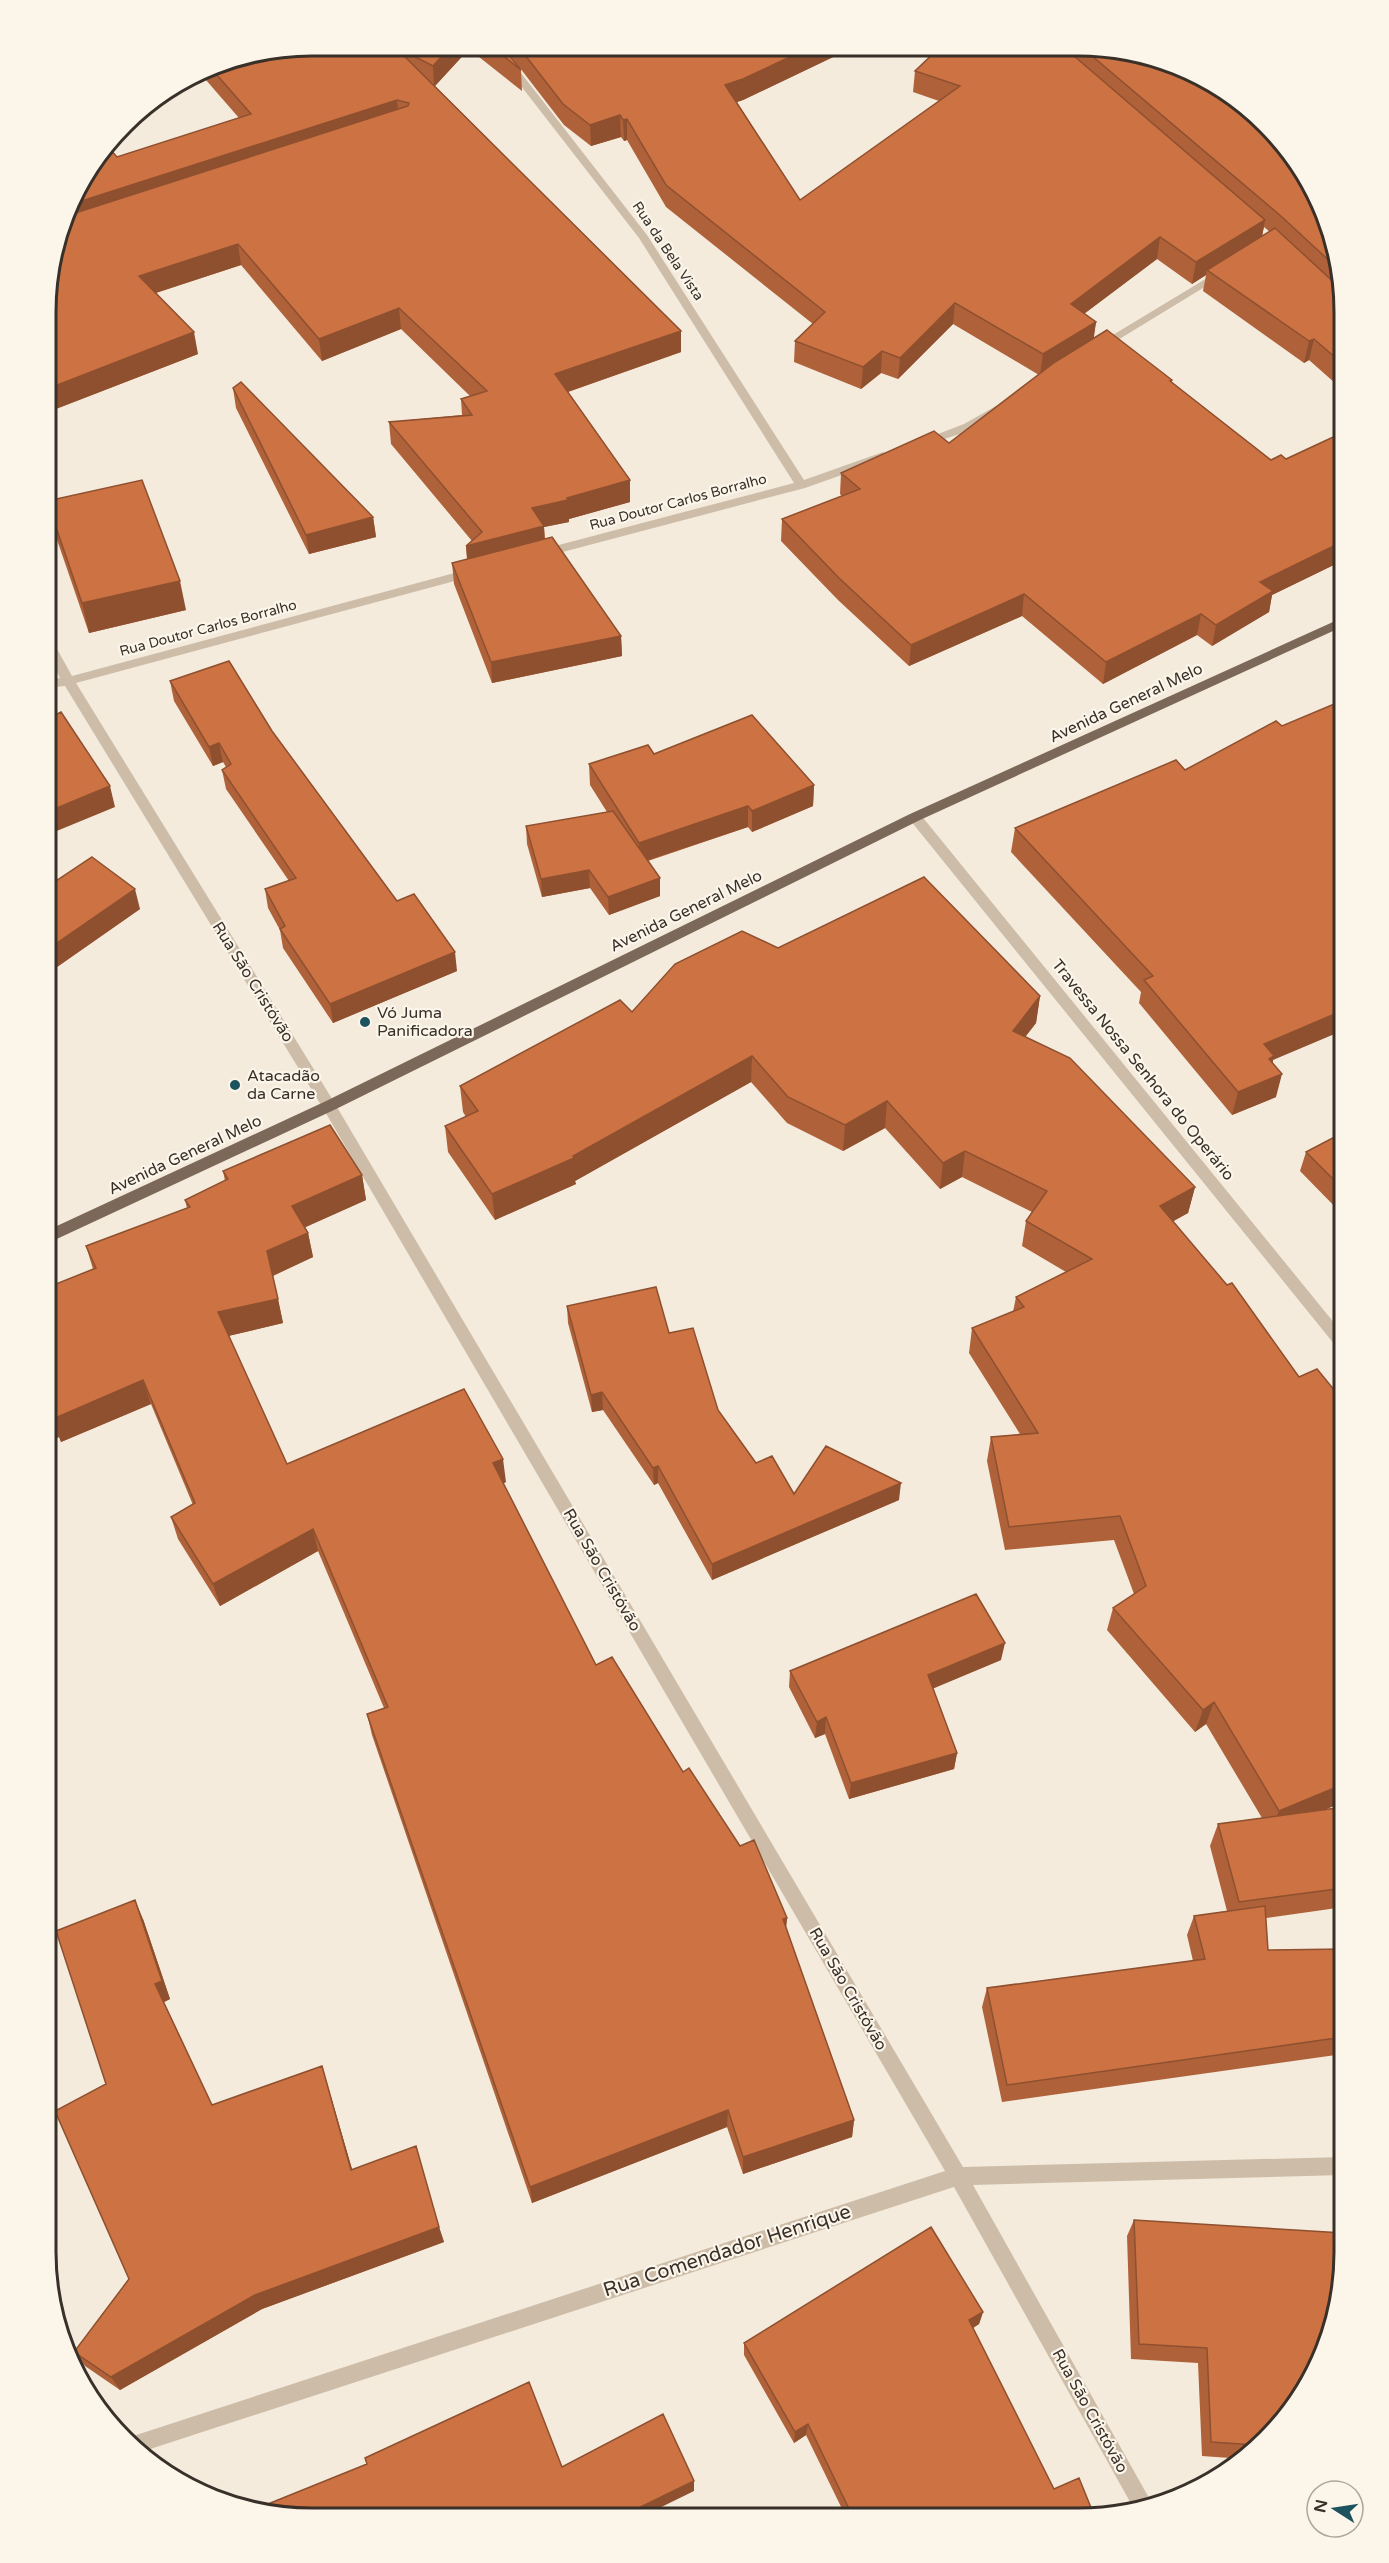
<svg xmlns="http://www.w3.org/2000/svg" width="1389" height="2563" viewBox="0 0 1389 2563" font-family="'Varela Round',sans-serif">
<rect width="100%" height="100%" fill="#f4ebdd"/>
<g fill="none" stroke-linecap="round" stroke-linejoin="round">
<path fill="#cdbda8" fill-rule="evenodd" d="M490,46H500L647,235L804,480L883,452L889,456L887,459L805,488L540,558L536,557V551L794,483L639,238Z
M1222,269L1227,272L1226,274L1103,349H1095L1093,347Z
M996,406L1002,409L1000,411L972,430L923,446L917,442L964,424Z
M473,568L479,572L477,575L76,683L334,1102L963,2167L1343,2157V2175L973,2185L1153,2505L1134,2509L954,2187L138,2453L124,2439L945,2171L324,1110L65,686L47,688V680L60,678L47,652V637L51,638L72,676Z
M915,812L920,814L1344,1335V1352L1339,1350L910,820L908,817Z"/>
<path fill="#7c6859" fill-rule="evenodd" d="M1344,617V626L920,820L334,1110L46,1244V1231L324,1102L910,814Z"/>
</g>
<path fill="#af623a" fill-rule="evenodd" d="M311,45L502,46L521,70L522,91L469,49L435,86L681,331V352L568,392L630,480V502L569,519V522L544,527L545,539L621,636L622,656L492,683L454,584L452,563L467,559L466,546L472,541L391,444L389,422L462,415L461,399L470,396L401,329L322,361L241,265L156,293L198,354L48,412L47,411V277L117,157L239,118L199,72L210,65Z
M503,46L852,48L743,100L737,102L800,200L939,101L913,92L915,71L938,49L1129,50L1330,225L1344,311V391L1309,360L1304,363L1203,291L1206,275L1192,284L1157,259L1084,314L1096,322L1093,339L1172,380V382L1271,460L1286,459L1344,432V560L1272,595L1269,612L1212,646L1197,635L1103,684L1022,616L909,666L838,600L781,541L782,519L842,496L840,494L841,473L949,443L1039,375L953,324L898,379L881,373L861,389L794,362L795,341L813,324L666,207L627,140L624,141L621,137L591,146L564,125ZM1264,227L1270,232L1262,236Z
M233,388L373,517L376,537L309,554L236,408Z
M47,501L186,610L89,633L54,531Z
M170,681L272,731L397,901L457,971L333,1023L283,948L280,930L268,908L265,889L289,881L226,789L222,770L226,767L223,762L213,766L174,701Z
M654,754L814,785L813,806L752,832L748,827L648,861L660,878V896L609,915L590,888L542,897L527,844L526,826L607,812L590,785L589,764Z
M1015,828L1273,1060V1063L1276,1097L1232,1115L1139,1003L1141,992L1011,852Z
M47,887L140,909L57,967L46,959Z
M778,948L1040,996L1036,1023L1025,1037L1195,1187L1188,1213L1173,1221L1299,1377L1344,1402V1802L1325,1809L1344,1807V1907L1266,1918L1268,1950L1344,1949L1343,2054L1002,2102L982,2007L987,1988L1193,1961L1187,1935L1194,1916L1227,1911L1210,1846L1218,1824L1262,1818L1206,1724L1195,1732L1107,1630L1113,1608L1134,1594L1114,1540L1005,1550L987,1461L991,1437L1020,1434L969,1353L972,1328L1013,1312L1016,1297L1066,1272L1022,1246L1026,1221L1032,1212L962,1177L940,1189L885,1128L843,1151L787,1123L751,1082L575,1181L576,1184L495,1220L448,1152L445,1126L466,1117L463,1112L460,1086L632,1012Z
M1344,1132V1216L1300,1171L1306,1152Z
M223,1171L362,1175L366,1200L305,1227L308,1233L313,1257L273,1276L283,1323L228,1336L287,1464L506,1482L503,1483L596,1665L683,1772L787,1918L786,1928L854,2120L852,2137L743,2174L727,2127L532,2203L372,1735L367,1714L384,1708L318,1551L220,1606L178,1539L171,1517L193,1505L151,1404L61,1442L59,1437L46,1443V1288L93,1269L86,1246L187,1208L185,1200L225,1181Z
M567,1306L669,1333L718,1410L756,1463L794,1494L899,1500L712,1580L658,1483L654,1485L603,1410L592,1412L568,1323Z
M1001,1660L933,1688L957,1753L954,1769L849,1799L825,1734L815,1738L789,1687L790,1671Z
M143,1919L170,1999L164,2002L212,2105L322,2066L352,2169L439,2227L444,2242L262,2309L120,2390L85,2366L74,2352L129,2279L106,2084Z
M1134,2220L1289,2414L1244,2459L1202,2456L1198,2363L1131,2359L1127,2236Z
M983,2312L979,2324L973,2328L1054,2489L1078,2518L846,2517L806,2435L794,2443L744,2355V2343Z"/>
<path fill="#8f502f" d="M451,46H469V49L434,87L433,66Z
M809,48H852L743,100L725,106V85Z
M397,100L399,121L61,230L69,205Z
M620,115L621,137L591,146L590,125Z
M627,119V140L624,141L623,120Z
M1265,220L1261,242L1207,270L1206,275L1192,284L1196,262Z
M1160,237L1157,259L1069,325L1071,304Z
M238,244L241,265L143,297L139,276Z
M955,303L953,324L898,379L900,358Z
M399,308L401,329L322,361L319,339Z
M1096,322L1093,344L1040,375L1043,354Z
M681,331V352L556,396L555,374Z
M194,332L198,354L48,412L47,407V389Z
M1314,339L1309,360L1304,363L1309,341Z
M882,351L881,373L861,389L863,367Z
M630,480V502L569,519V522L544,527L545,547L468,568L466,546L532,508Z
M373,517L376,537L309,554L306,535Z
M1344,541V560L1272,595L1269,612L1212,646L1216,625L1260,582Z
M180,581L186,610L89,633L82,603Z
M1024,594L1022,616L909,666L911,645Z
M1201,614L1197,635L1103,684L1106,662Z
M621,636L622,656L492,683L491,662Z
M219,743L223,762L213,766L209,747Z
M814,785L813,806L752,832V811Z
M110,786L115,807L47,835V812Z
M748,806V827L639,863V843Z
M589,870L590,888L542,897L541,879Z
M660,878V896L609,915L608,897Z
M135,889L140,909L57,967L51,947Z
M455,952L457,971L333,1023L330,1004Z
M1040,996L1036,1023L1009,1058L1013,1031Z
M1344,1010V1030L1273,1060L1268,1079L1264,1044Z
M752,1056L751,1082L575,1181L576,1184L495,1220L492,1194L573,1156Z
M1282,1074L1276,1097L1232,1115L1238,1092Z
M887,1101L885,1128L843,1151L845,1125Z
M965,1151L962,1177L940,1189L943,1163Z
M362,1175L366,1200L297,1231L292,1206Z
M1195,1187L1188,1213L1154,1232L1160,1206Z
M308,1233L313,1257L272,1276L267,1251Z
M278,1299L283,1323L224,1337L218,1312Z
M143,1380L151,1404L61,1442L53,1419Z
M602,1392L603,1410L592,1412L591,1395Z
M50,1413L59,1437L46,1442V1415Z
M503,1459L506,1482L496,1487L493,1463Z
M658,1466V1483L654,1485L653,1468Z
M901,1483L899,1500L712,1580V1564Z
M313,1529L318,1551L220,1606L213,1584Z
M1005,1643L1001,1660L925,1692L928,1675Z
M1214,1702L1206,1724L1195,1732L1203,1710Z
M826,1717L825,1734L815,1738L817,1722Z
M957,1753L954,1769L849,1799L851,1783Z
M1344,1784V1802L1270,1832L1279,1811Z
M135,1900L143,1919L170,1999L164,2002L155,1984Z
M787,1918L785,1937L783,1919Z
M322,2066L327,2084L357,2186L351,2170Z
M728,2110L727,2127L532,2203L530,2187Z
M854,2120L852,2137L743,2174V2157Z
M439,2227L444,2242L262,2309L120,2390L111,2377L255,2295Z
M983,2312L979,2324L965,2333L969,2320Z
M808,2424L806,2435L794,2443L795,2432Z
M694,2481V2491L641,2517H620Z"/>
<path fill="#cc7243" stroke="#8f502f" stroke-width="1.5" d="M311,45L451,46L433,66L394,46L681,331L555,374L630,480L567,498L568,500L532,508L544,526L466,546L482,532L389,422L472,415L461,399L487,391L399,308L319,339L238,244L139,276L194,332L47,389V277L66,216L408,106L409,103L397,100L69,205L73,193L108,147L117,157L251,114L209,66Z
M491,46H502L521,70Z
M518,46L809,48L743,79L725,85L800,200L960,86L915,71L938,49L1067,50L1265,220L1196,262L1160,237L1071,304L1096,322L1043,354L955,303L900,358L882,351L863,367L795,341L825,312L666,185L627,119L623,120L620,115L590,125L563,104Z
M1085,50H1129L1195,72L1253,111L1299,163L1330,225L1337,268L1282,217Z
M1275,228L1340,288L1344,311V365L1314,339L1309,341L1207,270Z
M1107,330L1172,380L1170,381L1271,460L1281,455L1286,459L1344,432V541L1260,582L1273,591L1216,625L1201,614L1106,662L1024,594L911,645L839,578L782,519L860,489L841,473L934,431L949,443L1055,362Z
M241,382L373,517L306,535L233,388Z
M142,480L180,581L82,603L47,501Z
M552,537L621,636L491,662L452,563Z
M229,661L272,731L397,901L414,894L455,952L330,1004L280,929L285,926L265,889L296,878L222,770L231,764L219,743L209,747L170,681Z
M1344,700V942L1343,943L1344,945V1010L1264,1044L1274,1056L1269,1059L1282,1074L1238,1092L1144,980L1153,976L1015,828L1176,760L1185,770L1276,721L1282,726Z
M61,712L110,786L47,812V719Z
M752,715L814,785L752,811L748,806L639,843L589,764L648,745L654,754Z
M613,811L660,878L608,897L589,870L541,879L526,826Z
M92,857L135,889L51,947L46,943L47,887Z
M924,877L1040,996L1013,1031L1070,1058L1195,1187L1160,1206L1227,1285L1232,1283L1299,1377L1317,1369L1344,1402V1784L1279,1811L1214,1702L1203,1710L1113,1608L1146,1586L1120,1516L1009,1527L991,1437L1038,1433L972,1328L1024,1307L1016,1297L1092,1259L1026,1221L1047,1191L965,1151L943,1163L887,1101L845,1125L788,1097L752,1056L573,1156L574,1158L492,1194L445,1126L478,1111L460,1086L620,1000L632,1012L675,964L742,931L778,948Z
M330,1125L362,1175L292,1206L308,1233L267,1251L278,1299L218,1312L287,1464L464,1389L503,1459L493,1463L596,1665L612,1657L683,1772L689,1768L740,1846L754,1840L787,1918L783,1919L854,2120L743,2157L728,2110L530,2187L367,1714L388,1707L313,1529L213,1584L171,1517L195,1503L143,1380L53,1419L50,1413L46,1415V1288L96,1268L86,1246L190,1207L185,1200L228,1179L223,1171Z
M1344,1132V1190L1306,1152Z
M656,1287L669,1333L693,1328L718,1410L756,1463L772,1456L794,1494L826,1446L901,1483L712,1564L658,1466L653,1468L602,1392L591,1395L567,1306Z
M976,1594L1005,1643L928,1675L957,1753L851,1783L826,1717L817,1722L790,1671Z
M1344,1807V1888L1239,1902L1218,1824Z
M135,1900L162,1981L155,1984L212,2105L322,2066L351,2170L416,2146L439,2227L255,2295L111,2377L74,2352L129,2279L55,2111L106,2084L56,1931Z
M1265,1906L1268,1950L1344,1949L1343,2037L1007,2085L987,1988L1205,1959L1194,1916Z
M1134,2220L1343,2233V2270L1324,2353L1289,2414L1255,2447V2445L1211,2442L1207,2348L1139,2344Z
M931,2227L983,2312L969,2320L1054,2489L1079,2478L1094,2515L1078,2518L853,2517L808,2424L795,2432L744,2343Z
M529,2382L562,2467L663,2414L694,2481L620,2517L276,2516L253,2510L367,2464L365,2458Z"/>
<g fill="#1c535e" stroke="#fbf5ea" stroke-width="2">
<circle cx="365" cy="1022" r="6"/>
<circle cx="235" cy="1085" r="6"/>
</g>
<g text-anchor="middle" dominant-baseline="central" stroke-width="4.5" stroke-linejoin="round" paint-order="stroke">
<g font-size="14" fill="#393029" stroke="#fbf5ea">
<text transform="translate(668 251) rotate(56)">Rua da Bela Vista</text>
<text transform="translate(678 502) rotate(-15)">Rua Doutor Carlos Borralho</text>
<text transform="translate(208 628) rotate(-15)">Rua Doutor Carlos Borralho</text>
</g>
<g font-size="16" fill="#393029" stroke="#fbf5ea">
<text transform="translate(1126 703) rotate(-25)">Avenida General Melo</text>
<text transform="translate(686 911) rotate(-26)">Avenida General Melo</text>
<text transform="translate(253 982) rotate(58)">Rua São Cristóvão</text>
<text transform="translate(1143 1070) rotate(51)">Travessa Nossa Senhora do Operário</text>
<text transform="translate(185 1155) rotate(-25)">Avenida General Melo</text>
<text transform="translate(602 1570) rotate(60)">Rua São Cristóvão</text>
<text transform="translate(848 1989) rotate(60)">Rua São Cristóvão</text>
<text transform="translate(1090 2411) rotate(61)">Rua São Cristóvão</text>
</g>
<g font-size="16" fill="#393029" stroke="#fbf5ea" text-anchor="start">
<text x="377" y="1013">Vó Juma<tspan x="377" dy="18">Panificadora</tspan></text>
<text x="247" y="1076">Atacadão<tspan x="247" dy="18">da Carne</tspan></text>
</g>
<g font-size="20" fill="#393029" stroke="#fbf5ea">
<text transform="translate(727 2251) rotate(-18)">Rua Comendador Henrique</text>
</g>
</g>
<path d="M0 0H1389V2563H0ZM312 56H1078A256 256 0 0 1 1334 312V2252A256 256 0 0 1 1078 2508H312A256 256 0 0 1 56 2252V312A256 256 0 0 1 312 56Z" fill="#fbf5ea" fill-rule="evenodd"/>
<path fill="none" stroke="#393029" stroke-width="3" d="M312 56H1078A256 256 0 0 1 1334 312V2252A256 256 0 0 1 1078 2508H312A256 256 0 0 1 56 2252V312A256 256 0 0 1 312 56Z"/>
<g transform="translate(1335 2509) rotate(282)"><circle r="28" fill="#fbf5ea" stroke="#ada69d" stroke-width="1.5"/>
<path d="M0-4.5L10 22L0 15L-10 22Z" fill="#1c535e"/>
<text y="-9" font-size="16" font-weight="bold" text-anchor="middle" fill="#393029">N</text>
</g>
</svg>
